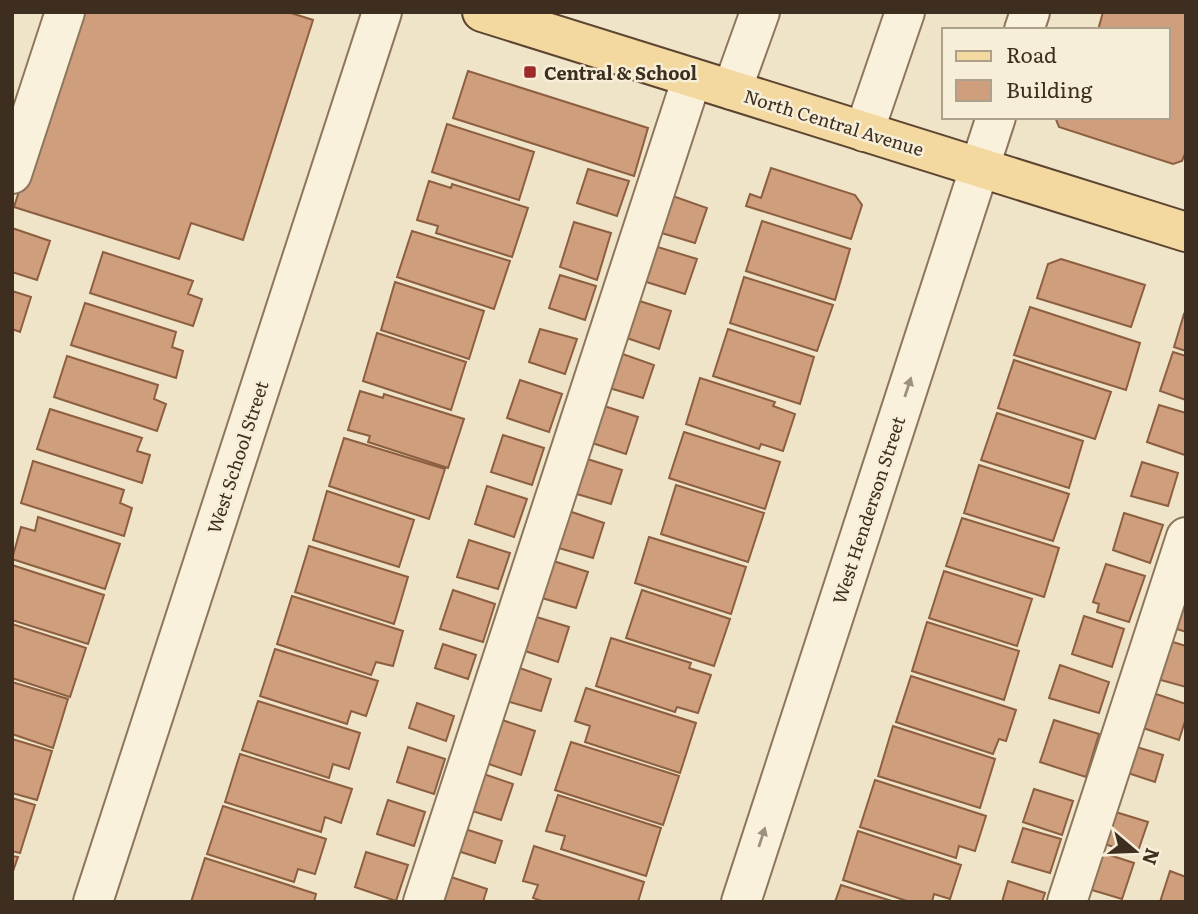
<svg xmlns="http://www.w3.org/2000/svg" width="1198" height="914" viewBox="0 0 1198 914" font-family="Literata,serif">
<rect width="100%" height="100%" fill="#f0e4c8"/>
<path fill="#cf9f7d" stroke="#8d5f41" stroke-width="2" d="M76,12H288L313,20L243,240L191,223L179,259L14,207Z
M1103,12H1186V151L1182,161L1173,164L1059,127L1055,117H1168V30H1098Z
M468,71L648,128L634,176L453,118Z
M447,124L534,152L519,200L432,172Z
M771,168L855,195L862,205L851,239L746,206L750,194L761,198Z
M588,169L629,181L617,216L577,203Z
M429,181L451,188L452,184L528,208L512,257L436,233L438,226L417,220Z
M667,194L707,208L695,243L655,231Z
M762,221L850,249L835,300L746,271Z
M574,222L611,233L597,280L560,267Z
M12,228L50,241L37,280L12,272Z
M412,231L510,261L494,309L397,277Z
M651,245L697,259L685,294L640,280Z
M103,252L193,281L188,294L202,299L193,326L90,293Z
M1061,259L1145,285L1131,327L1037,298L1048,264Z
M560,275L596,286L585,320L549,308Z
M744,277L833,305L817,351L730,323Z
M395,282L484,311L469,359L381,330Z
M12,291L31,297L20,332L12,329Z
M633,299L671,311L659,349L621,336Z
M85,303L176,332L172,347L183,351L176,378L71,345Z
M1030,307L1140,343L1126,390L1014,355Z
M1184,314L1186,315V351L1174,347Z
M540,329L577,339L565,374L529,362Z
M728,329L814,357L800,404L713,376Z
M377,333L466,362L451,410L363,381Z
M617,352L654,365L643,398L606,387Z
M1173,352L1186,356V400L1160,391Z
M67,356L158,385L154,399L166,404L157,431L54,397Z
M1014,360L1111,392L1095,439L998,408Z
M700,378L775,402L773,406L795,414L783,451L761,444L759,449L686,424Z
M520,380L562,394L549,432L507,418Z
M360,391L383,398L384,394L464,419L448,468L368,442L370,436L348,430Z
M598,404L638,417L626,454L586,441Z
M1159,405L1186,413L1185,455L1147,442Z
M50,409L142,438L137,451L150,455L142,483L37,449Z
M997,413L1083,441L1069,488L981,460Z
M684,432L780,462L765,509L669,478Z
M503,435L544,448L532,485L491,472Z
M344,438L445,469L429,519L329,486Z
M581,457L622,470L611,504L570,492Z
M33,461L124,490L120,503L132,508L124,536L21,503Z
M1142,462L1178,473L1168,506L1131,496Z
M979,465L1069,494L1053,541L964,513Z
M676,485L764,513L748,562L661,534Z
M487,486L527,499L514,537L475,524Z
M327,491L414,520L399,567L313,540Z
M563,509L604,523L593,558L552,546Z
M1124,513L1163,525L1150,563L1113,550Z
M38,517L120,544L105,589L12,559L21,527L35,531Z
M962,518L1059,548L1044,597L946,566Z
M649,537L746,567L731,614L635,583Z
M469,540L510,553L498,589L457,577Z
M309,546L408,577L394,624L295,592Z
M547,559L588,572L576,608L535,596Z
M1106,564L1145,576L1129,622L1097,612L1099,604L1093,602Z
M12,565L104,595L88,644L12,620Z
M944,571L1032,599L1017,646L929,618Z
M453,590L495,604L483,642L440,629Z
M642,590L730,619L714,666L626,638Z
M1186,591V632L1167,626Z
M292,596L403,631L393,666L376,662L371,675L277,644Z
M530,615L569,627L558,662L519,649Z
M1084,616L1124,629L1112,667L1072,654Z
M927,622L1019,651L1004,700L912,671Z
M12,624L86,648L70,697L12,678Z
M611,638L691,663L689,668L711,675L698,713L677,707L675,712L596,686Z
M1163,639L1186,646V687L1150,677Z
M443,644L476,655L468,679L435,668Z
M275,649L378,681L366,716L351,711L347,724L260,696Z
M1060,665L1109,682L1099,713L1049,698Z
M514,666L551,679L541,711L503,700Z
M911,676L1016,710L1006,741L999,739L993,754L896,722Z
M12,682L68,699L53,748L12,734Z
M586,688L696,723L680,773L585,742L590,726L575,721Z
M1147,691L1186,704V718L1179,740L1137,726Z
M258,701L360,733L349,769L333,764L329,778L242,750Z
M417,703L454,716L446,741L409,728Z
M496,718L535,731L521,775L483,762Z
M1054,720L1099,734L1086,777L1040,762Z
M893,726L995,759L980,808L878,776Z
M12,739L52,751L37,800L12,793Z
M571,742L679,776L663,825L555,790Z
M1130,745L1163,755L1155,782L1122,771Z
M408,747L445,759L434,794L397,782Z
M240,754L352,789L341,823L325,817L321,832L225,802Z
M478,772L513,784L501,820L466,809Z
M875,780L986,816L975,851L959,846L956,858L860,827Z
M1034,789L1073,801L1062,835L1023,822Z
M558,795L661,828L646,876L561,849L565,836L546,831Z
M12,798L35,805L20,853L12,851Z
M388,800L425,812L414,846L377,834Z
M223,806L326,839L315,874L298,869L294,882L207,854Z
M1109,810L1148,822L1137,854L1098,842Z
M462,828L502,841L495,863L455,850Z
M1023,828L1061,839L1050,873L1012,862Z
M858,831L961,865L950,899L934,894L932,902H910L843,880Z
M534,846L644,882L638,902H544L533,898L538,885L523,881Z
M1094,850L1134,863L1122,899L1082,887Z
M366,852L408,865L396,901L355,887Z
M12,856L18,857L12,874Z
M205,858L316,894L314,902H191Z
M1170,871L1186,877V902H1160Z
M448,876L487,889L483,902H440Z
M1008,881L1045,893L1042,902H1002Z
M841,885L895,902H835Z"/>
<g fill="none" stroke-linecap="round" stroke-linejoin="round">
<g stroke="#8d765c" stroke-width="42">
<path id="minor" d="M1024,30L1030,12
M732,90L760,12
M864,132L905,12
M12,174L65,12
M93,902L382,12
M423,902L692,78
M741,902L996,117
M1067,902L1186,537"/>
</g>
<g stroke="#5b4430" stroke-width="42">
<path id="major" d="M482,12L1186,232"/>
</g>
<use href="#minor" stroke="#faf1dc" stroke-width="38"/>
<use href="#major" stroke="#f3d9a0" stroke-width="38"/>
</g>
<defs><path id="oneway-solid" d="M-6-.8H1V-3.2L6.5 0L1 3.2V.8H-6Z" transform="scale(1.75)"/></defs>
<g fill="#9c907e">
<use href="#oneway-solid" transform="translate(908 387) rotate(-72)"/>
<use href="#oneway-solid" transform="translate(762 837) rotate(-72)"/>
</g>
<rect fill="#9e2a2b" stroke="#f7eed8" stroke-width="2.5" x="523" y="65" width="14" height="14" rx="3.5"/>
<g text-anchor="middle" dominant-baseline="central" stroke-width="5" stroke-linejoin="round" paint-order="stroke">
<g font-size="18" font-weight="bold" fill="#3d2e20" stroke="#f7eed8" text-anchor="start">
<text x="544" y="72">Central &amp; School</text>
</g>
<g font-size="18" fill="#3d2e20" stroke="#f7eed8">
<text transform="translate(834 122) rotate(17)">North Central Avenue</text>
<text transform="translate(237 457) rotate(-72)">West School Street</text>
<text transform="translate(868 510) rotate(-72)">West Henderson Street</text>
</g>
</g>
<rect width="1198" height="914" fill="none" stroke="#3d2e20" stroke-width="28"/>
<rect x="942" y="28" width="228" height="91" fill="#f7eed8" stroke="#ada18e" stroke-width="2"/>
<rect x="956" y="51" width="35" height="10" fill="#f3d9a0" stroke="#ada18e" stroke-width="2"/>
<text x="1006" y="63" font-size="21" fill="#3d2e20">Road</text>
<rect x="956" y="80" width="35" height="21" fill="#cf9f7d" stroke="#ada18e" stroke-width="2"/>
<text x="1006" y="98" font-size="21" fill="#3d2e20">Building</text>
<g transform="translate(1135 851) rotate(109)" stroke="#f7eed8" stroke-width="5" paint-order="stroke">
<path d="M0-5L12 26L0 18L-12 26Z" fill="#3d2e20"/>
<text y="-10" font-size="19" font-weight="bold" text-anchor="middle" fill="#3d2e20">N</text>
</g>
</svg>
